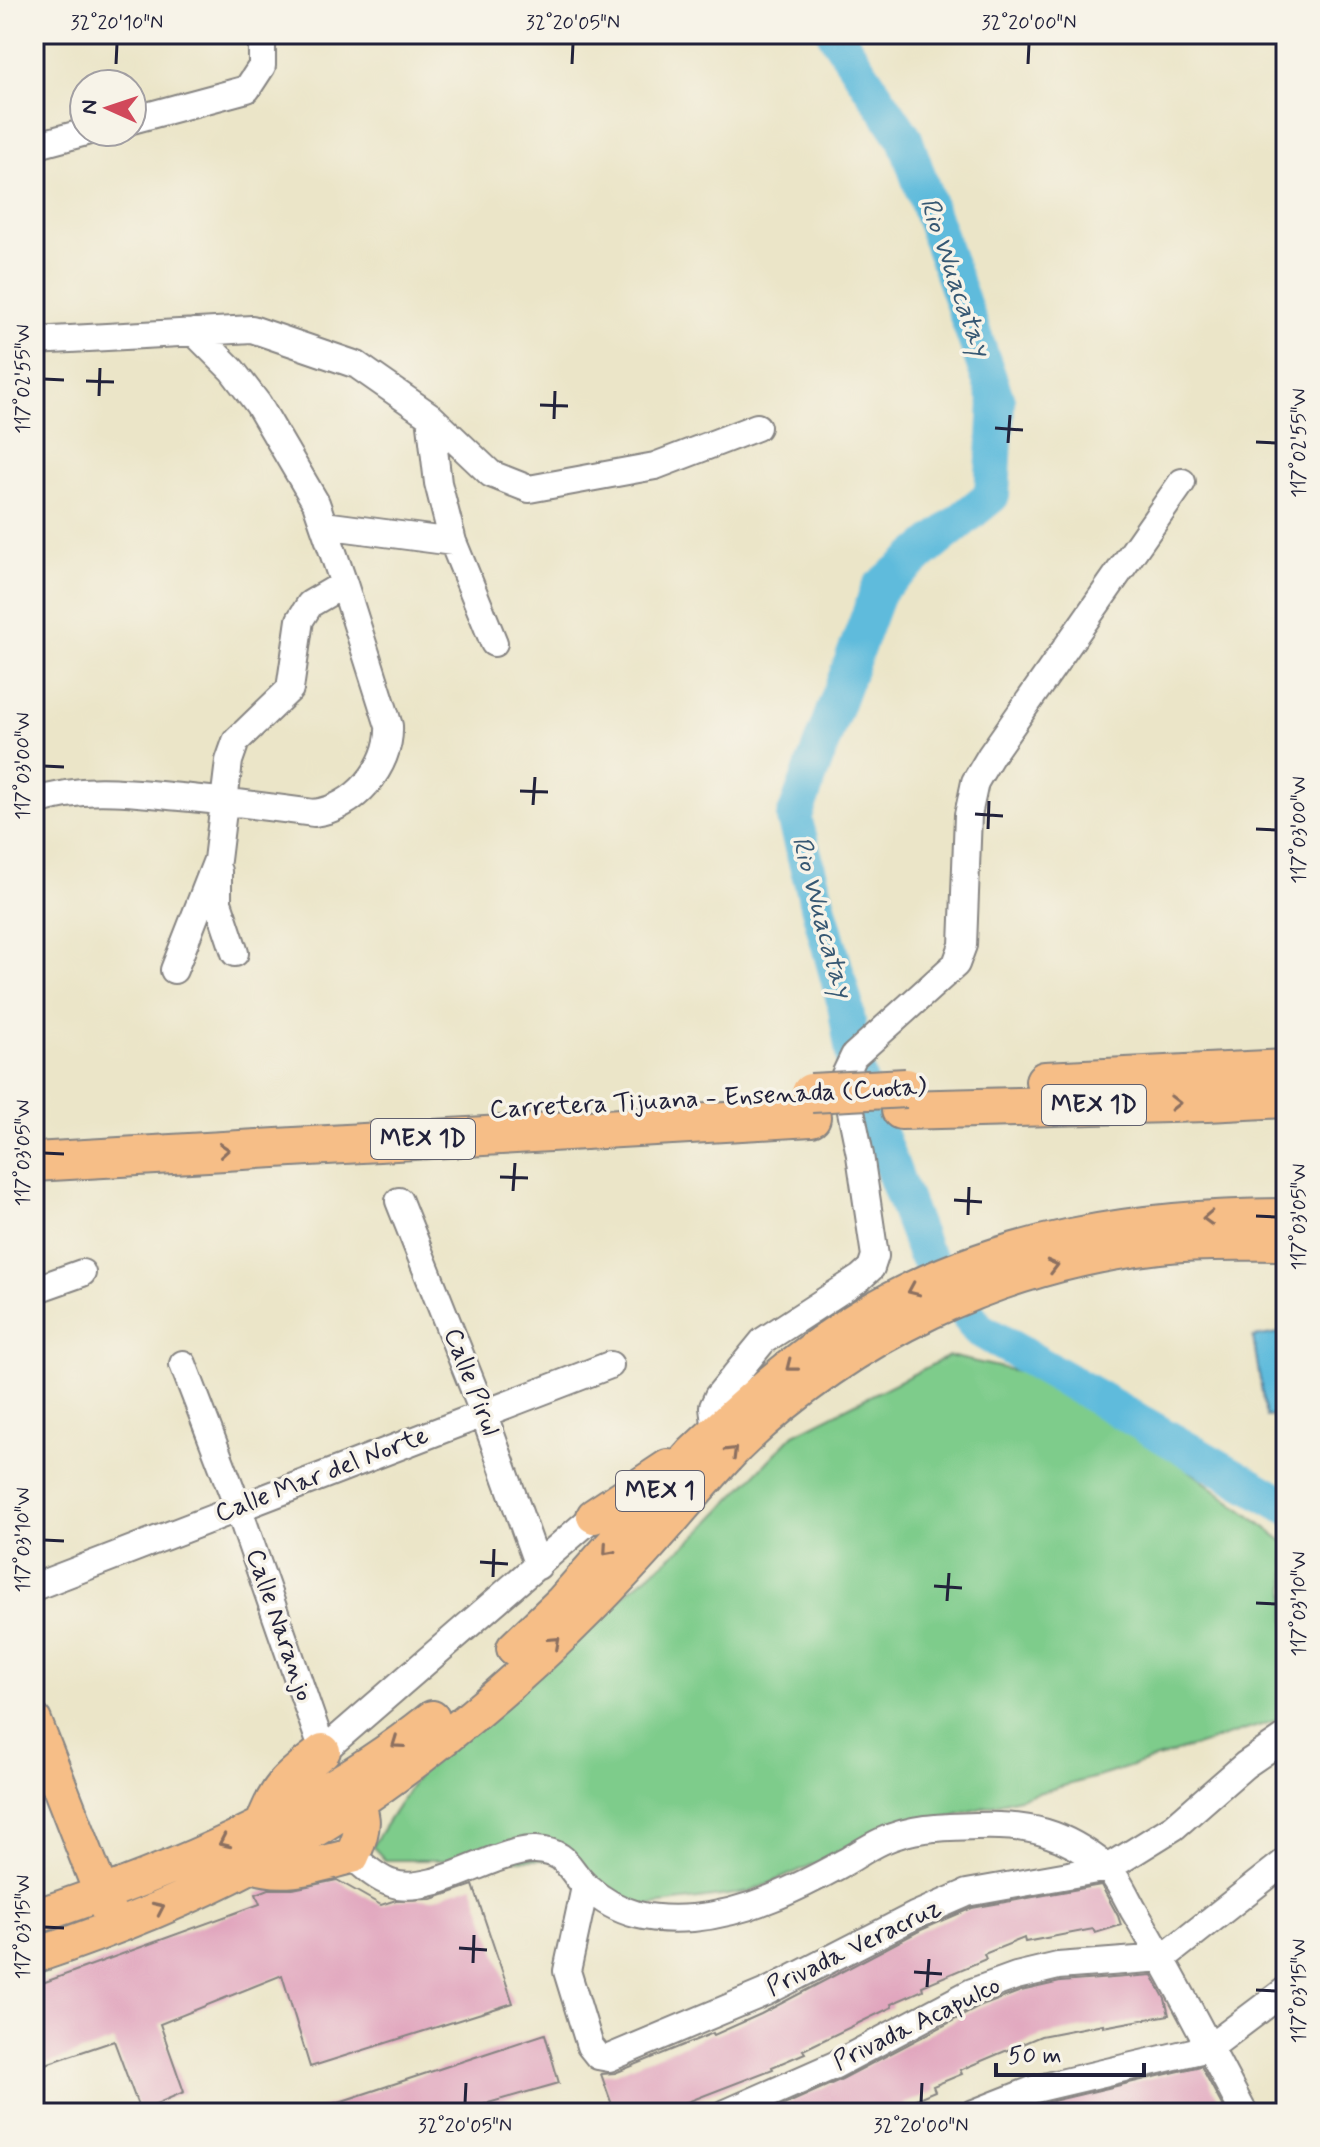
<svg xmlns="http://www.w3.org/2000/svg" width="1320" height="2147" viewBox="0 0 1320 2147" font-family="Mynerve,sans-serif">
<rect width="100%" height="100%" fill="#f7f3e8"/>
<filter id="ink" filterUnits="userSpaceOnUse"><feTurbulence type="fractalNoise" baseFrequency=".0125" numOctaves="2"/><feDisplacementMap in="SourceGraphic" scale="16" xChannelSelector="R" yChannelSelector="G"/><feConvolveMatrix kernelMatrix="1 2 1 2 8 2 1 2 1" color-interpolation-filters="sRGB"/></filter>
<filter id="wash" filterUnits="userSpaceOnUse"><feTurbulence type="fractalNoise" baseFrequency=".006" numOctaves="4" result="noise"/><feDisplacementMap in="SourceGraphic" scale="32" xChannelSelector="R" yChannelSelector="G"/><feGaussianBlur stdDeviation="1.8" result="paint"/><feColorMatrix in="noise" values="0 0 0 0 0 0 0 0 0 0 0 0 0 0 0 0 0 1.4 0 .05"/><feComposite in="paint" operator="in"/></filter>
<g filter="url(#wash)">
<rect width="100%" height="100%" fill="#ebe5c8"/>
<path fill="#7ecc8b" stroke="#507763" stroke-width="2" d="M949,1356L1074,1384L1286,1543V1714L1284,1718L1104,1775L878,1836L750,1892L639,1907L588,1897L567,1860H385L372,1846L418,1775L484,1710L696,1536L794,1434Z"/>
<path fill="#5ebbdc" stroke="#406e8c" stroke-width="2" d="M1286,1332V1414L1266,1417L1253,1337Z"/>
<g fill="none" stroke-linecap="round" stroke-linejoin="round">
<path stroke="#5ebbdc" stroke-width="36" d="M835,34L905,139L997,401L992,495L879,588L794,818L845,1004L856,1072L924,1252L978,1329L1286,1506"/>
</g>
<g id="blocks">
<path fill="#e1a6be" d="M337,1880L381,1905L396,1900L432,1899L473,1885L513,2003L310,2067L282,1975L160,2024L184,2092L140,2111L114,2041L34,2068V1986L260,1904L256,1894L269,1889H293Z
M1101,1885L1118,1916L1121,1925L1095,1933L1093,1929L1025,1942L1024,1938L984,1954L986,1959L922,1986L923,1990L891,2004L892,2007L803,2050L805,2053L772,2067L773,2069L659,2113H615L601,2074L615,2073L713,2033L714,2035L761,2014L921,1930L972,1908Z
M1152,1975L1165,1999L1169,2015L1103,2027V2024L1041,2036L960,2070L962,2074L933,2086L935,2091L904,2104L906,2109L895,2113H766L842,2079L979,2007L1021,1991L1060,1982Z
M545,2034L559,2083L453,2113H316L315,2110Z
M1201,2066L1225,2111L1018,2113L1040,2104Z"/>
</g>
</g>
<g filter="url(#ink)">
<use href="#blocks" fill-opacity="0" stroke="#868482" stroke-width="2"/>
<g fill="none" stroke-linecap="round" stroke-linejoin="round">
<g stroke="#868482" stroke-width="30">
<path id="minor" d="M132,120L247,89L262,66V34
M34,146L86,132
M34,341L252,329L357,365L430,416L491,474L529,489L655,466L757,427
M430,416L438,483L453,542L494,643
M324,525L453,542
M34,802C82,785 130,792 180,797C225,801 270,807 314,813C354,809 391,766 389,726L344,584
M218,871V902L235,953
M174,970L217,860L229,761L236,741L290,689L300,620L310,604L344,584L316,503L258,404L232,370L194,332
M399,1201L483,1412L538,1566
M34,1290L82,1273
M183,1364L238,1507L323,1751L594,1516
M716,1432L713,1407L718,1396L763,1341L860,1278L871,1268L875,1256L860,1155L844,1077L854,1056L956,964L963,945L968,815L975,782L991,755L1182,482
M34,1587L610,1365
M352,1856C364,1866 376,1878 391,1883C420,1894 467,1869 495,1859C508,1855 522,1849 536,1850C570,1852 567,1870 587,1887C619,1916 652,1921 693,1918C748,1913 798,1888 845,1862C857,1855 869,1847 882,1841C913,1827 943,1827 976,1826C1029,1824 1063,1832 1105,1866C1117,1876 1126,1897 1134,1911C1174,1977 1208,2046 1244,2113
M585,1887L567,1971L590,2046L598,2056L609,2058L766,1992L914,1916L967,1893L1108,1868L1174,1827L1245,1765L1286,1737
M726,2113L835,2065L972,1992L1016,1976L1058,1966L1163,1958L1286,1861
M974,2113L1035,2089L1209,2048L1286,1990"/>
</g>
<g stroke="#868482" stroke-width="38">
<path id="major" d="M594,1516L668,1467
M514,1648L562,1602L693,1453C749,1400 807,1347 874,1309C999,1237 1144,1216 1286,1216
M34,1721L109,1913
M263,1824C277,1784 291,1776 323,1751
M253,1865C287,1877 318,1864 352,1856C367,1825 365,1813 346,1785
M34,1917C174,1871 316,1811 432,1718
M34,1956C109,1931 184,1901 254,1864C341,1819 424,1758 498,1694C549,1650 597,1602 642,1553C674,1518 703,1481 736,1447C850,1335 1000,1264 1159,1246C1201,1241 1244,1243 1286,1243"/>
</g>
<g stroke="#868482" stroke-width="42">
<path id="highway" d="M1045,1081L1286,1069
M901,1110L1207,1102L1286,1098
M34,1162L811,1117"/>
</g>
<use href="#minor" stroke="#fff" stroke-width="26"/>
<use href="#major" stroke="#f6be87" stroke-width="34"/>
<use href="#highway" stroke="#f6be87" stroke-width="38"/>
<g stroke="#868482" stroke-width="42" stroke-linecap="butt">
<path id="highway-bridge" d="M811,1093L906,1088"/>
</g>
<use href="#highway-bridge" stroke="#f6be87" stroke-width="38"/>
</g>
<defs><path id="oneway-chevron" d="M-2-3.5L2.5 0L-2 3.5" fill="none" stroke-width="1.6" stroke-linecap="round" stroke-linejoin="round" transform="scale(2)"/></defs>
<g stroke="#8c7061">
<use href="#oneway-chevron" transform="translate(1175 1103) rotate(-1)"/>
<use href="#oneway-chevron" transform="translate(224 1150) rotate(-4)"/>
<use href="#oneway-chevron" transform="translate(1208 1218) rotate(178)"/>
<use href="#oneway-chevron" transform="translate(1053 1266) rotate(-15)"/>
<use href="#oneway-chevron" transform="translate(913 1290) rotate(156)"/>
<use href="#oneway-chevron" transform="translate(791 1366) rotate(142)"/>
<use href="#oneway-chevron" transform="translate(732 1452) rotate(-45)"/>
<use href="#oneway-chevron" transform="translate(608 1550) rotate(131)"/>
<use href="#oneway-chevron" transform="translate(555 1642) rotate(-42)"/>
<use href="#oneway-chevron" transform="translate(397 1743) rotate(145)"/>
<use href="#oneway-chevron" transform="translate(224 1842) rotate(155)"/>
<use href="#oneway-chevron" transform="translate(159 1908) rotate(-25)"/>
</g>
</g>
<path fill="none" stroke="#22223b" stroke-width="3" d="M116,64L117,44M572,64L573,44M1028,64L1029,44M44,379L64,380M86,381L114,382M99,396L100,368M540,405L568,406M554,419L555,391M995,428L1023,430M1256,442L1276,443M1008,443L1010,415M44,766L64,767M520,791L548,792M533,805L535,777M975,814L1003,816M988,829L989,801M1256,829L1276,830M44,1153L64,1154M500,1177L528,1178M513,1191L515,1163M954,1200L982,1202M968,1215L969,1187M1256,1216L1276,1217M44,1540L64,1541M480,1562L508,1564M493,1577L494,1549M934,1586L962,1588M947,1601L949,1573M1256,1603L1276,1604M44,1927L64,1928M459,1948L487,1950M473,1963L474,1935M914,1972L942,1974M927,1987L929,1959M1256,1990L1276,1991M465,2103L466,2083M921,2103L922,2083"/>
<g text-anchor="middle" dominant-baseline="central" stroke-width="7" stroke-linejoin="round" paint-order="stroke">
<g fill="#f7f3e8" stroke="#62616f" stroke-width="2">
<rect x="1042" y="1085" width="104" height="40" rx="6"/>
<rect x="371" y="1119" width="104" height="40" rx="6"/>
<rect x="616" y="1471" width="88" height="40" rx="6"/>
</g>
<g font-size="24" font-weight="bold" fill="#22223b">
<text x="1094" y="1105">MEX 1D</text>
<text x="423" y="1139">MEX 1D</text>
<text x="660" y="1491">MEX 1</text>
</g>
<g font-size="26" fill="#22223b" stroke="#f7f3e8">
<text transform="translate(708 1099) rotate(-3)">Carretera Tijuana - Ensenada (Cuota)</text>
<text transform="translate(471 1382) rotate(69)">Calle Pirul</text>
<text transform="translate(322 1475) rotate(-21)">Calle Mar del Norte</text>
<text transform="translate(279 1625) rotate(71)">Calle Naranjo</text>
<text transform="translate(854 1948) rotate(-26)">Privada Veracruz</text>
<text transform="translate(917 2024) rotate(-26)">Privada Acapulco</text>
</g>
<g font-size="28" font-style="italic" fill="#375873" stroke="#f7f3e8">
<text transform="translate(954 277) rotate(71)">Rio Wuacatay</text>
<text transform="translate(821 917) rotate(75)">Rio Wuacatay</text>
</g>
</g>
<rect width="1320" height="2147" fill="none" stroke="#f7f3e8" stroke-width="88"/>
<g transform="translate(108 108) rotate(273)"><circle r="38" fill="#f7f3e8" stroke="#a29fa3" stroke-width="2"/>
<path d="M0-6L14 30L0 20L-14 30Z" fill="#d1495b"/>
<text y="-12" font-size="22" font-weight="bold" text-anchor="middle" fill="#22223b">N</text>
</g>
<path d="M996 2063v12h148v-12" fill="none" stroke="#22223b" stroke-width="4"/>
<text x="1008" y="2063" font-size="24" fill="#22223b" stroke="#f7f3e8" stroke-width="6" paint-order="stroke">50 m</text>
<rect x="44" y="44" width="1232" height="2059" fill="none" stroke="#22223b" stroke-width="3"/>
<g font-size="20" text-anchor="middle" fill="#22223b">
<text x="117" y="29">32°20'10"N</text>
<text x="573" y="29">32°20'05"N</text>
<text x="1029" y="29">32°20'00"N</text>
<text transform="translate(22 379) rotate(-90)" y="7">117°02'55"W</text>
<text transform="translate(1298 443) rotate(-90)" y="7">117°02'55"W</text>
<text transform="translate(22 766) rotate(-90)" y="7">117°03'00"W</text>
<text transform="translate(1298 830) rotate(-90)" y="7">117°03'00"W</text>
<text transform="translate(22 1153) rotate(-90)" y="7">117°03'05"W</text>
<text transform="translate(1298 1217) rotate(-90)" y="7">117°03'05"W</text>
<text transform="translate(22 1540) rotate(-90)" y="7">117°03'10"W</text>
<text transform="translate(1298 1604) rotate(-90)" y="7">117°03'10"W</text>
<text transform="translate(22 1927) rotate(-90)" y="7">117°03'15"W</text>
<text transform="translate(1298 1991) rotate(-90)" y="7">117°03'15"W</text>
<text x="465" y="2132">32°20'05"N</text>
<text x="921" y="2132">32°20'00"N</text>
</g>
</svg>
